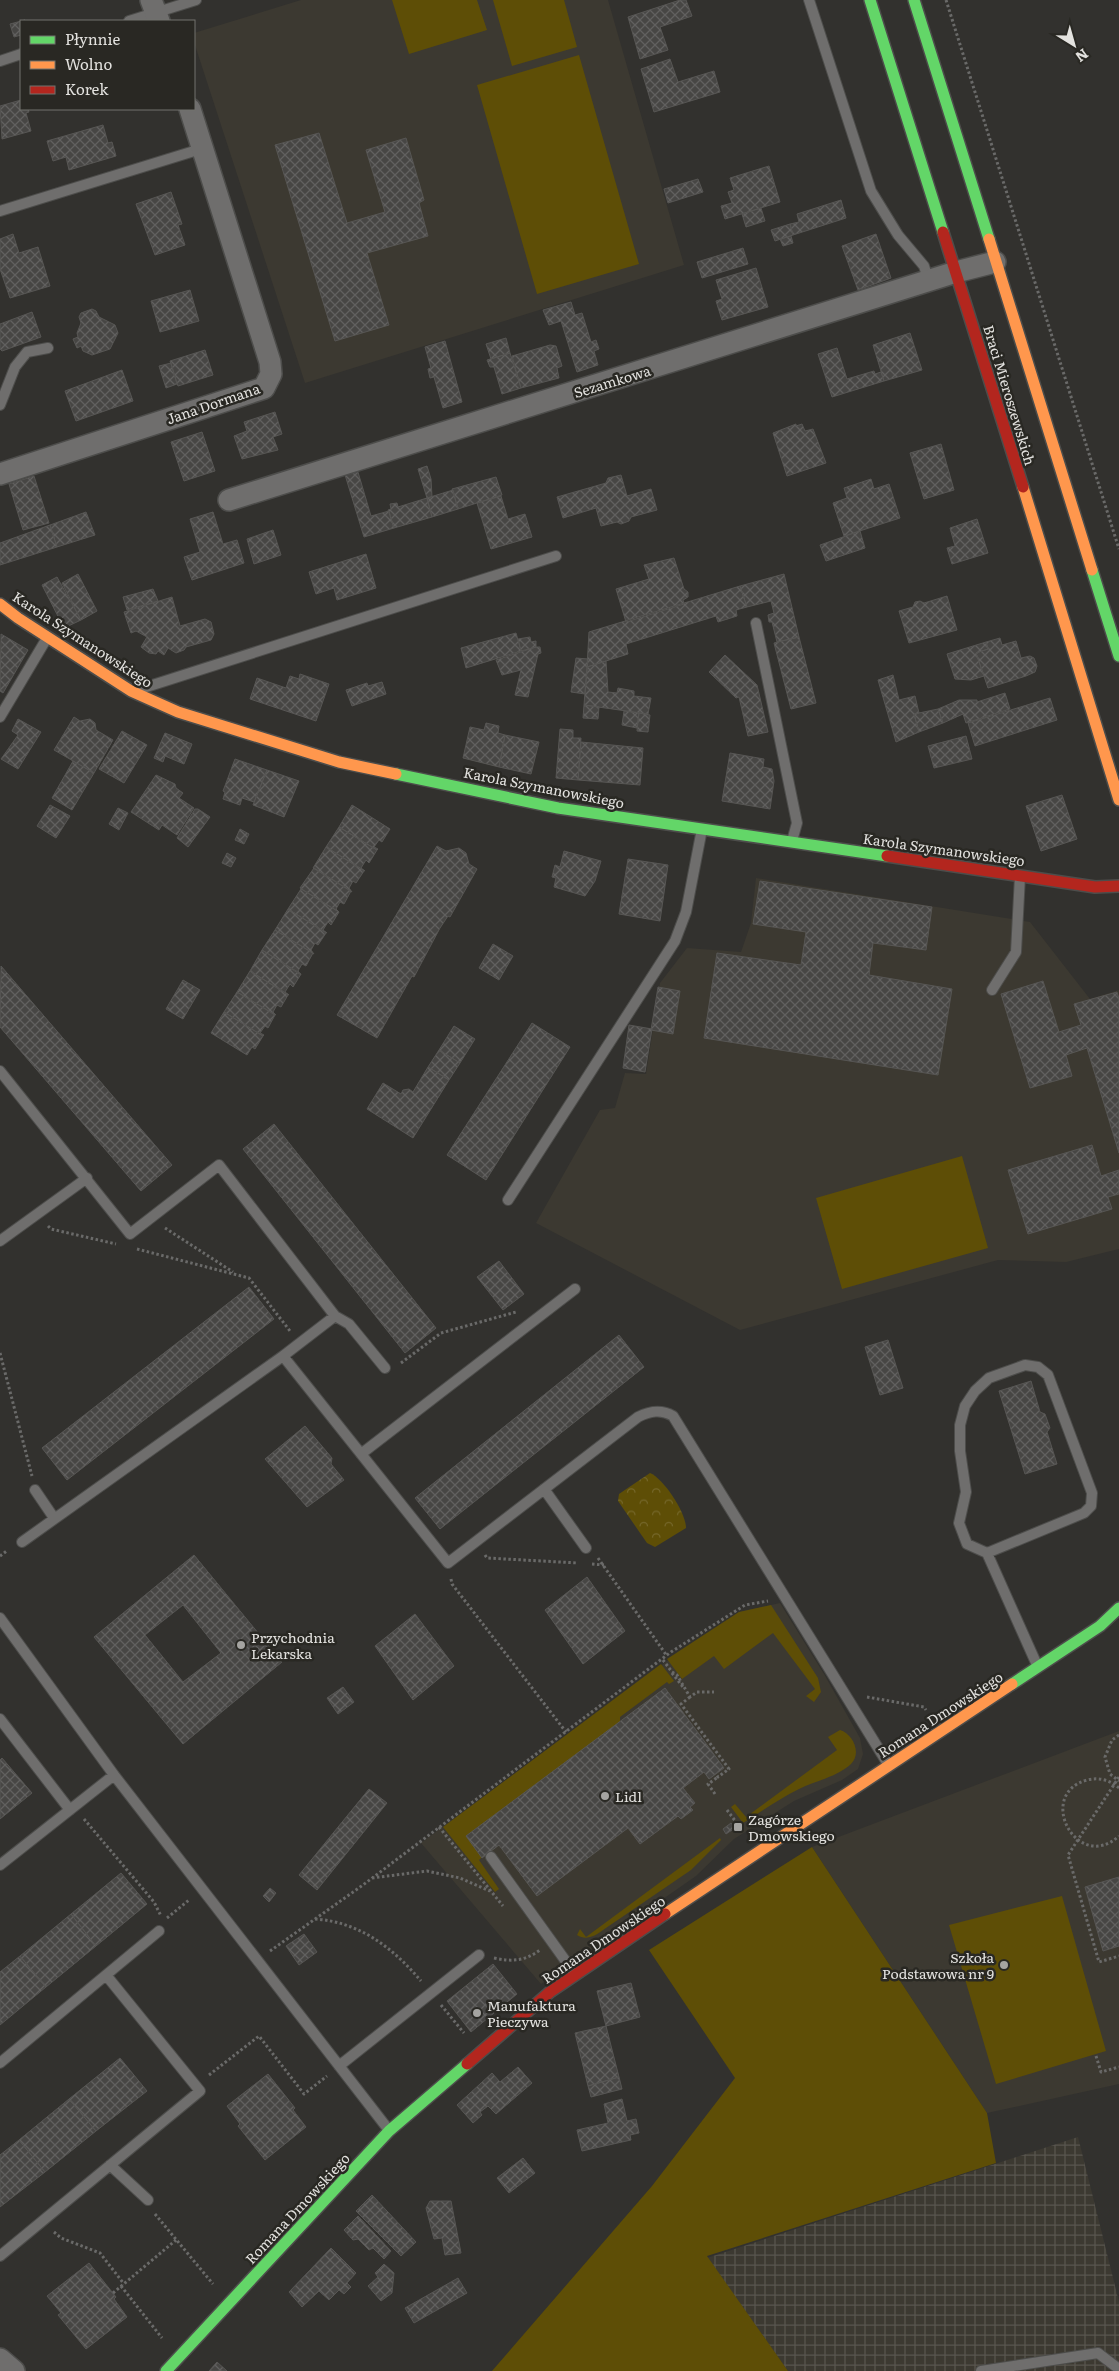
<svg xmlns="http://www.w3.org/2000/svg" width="1119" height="2371" viewBox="0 0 1119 2371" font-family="Literata,serif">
<defs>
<pattern id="industrial-grid" width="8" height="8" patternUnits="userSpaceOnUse" patternTransform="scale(1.25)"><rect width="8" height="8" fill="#3c3931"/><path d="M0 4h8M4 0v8" fill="none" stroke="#58554e"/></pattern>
<pattern id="park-crowns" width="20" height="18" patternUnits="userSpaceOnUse" patternTransform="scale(1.25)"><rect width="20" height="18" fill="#5e4e06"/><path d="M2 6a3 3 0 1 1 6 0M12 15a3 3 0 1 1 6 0" fill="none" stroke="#75672a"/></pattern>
<pattern id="building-cross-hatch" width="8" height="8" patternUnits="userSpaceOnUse" patternTransform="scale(1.25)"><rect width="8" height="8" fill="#474644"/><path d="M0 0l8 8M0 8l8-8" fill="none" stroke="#61605f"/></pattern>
</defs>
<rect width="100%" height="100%" fill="#32312e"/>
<path fill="#3c3931" d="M301,0H608L684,265L305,383L194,42V33Z
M756,878L1030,922L1090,999L1119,990V1249L1066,1262L998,1260L740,1330L536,1223L600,1110L615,1108L625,1073L646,1074L660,983L687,948L741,952L751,923Z
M780,1603L824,1674L860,1738L863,1754L858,1769L842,1780L794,1801L734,1839L696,1876L541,1984L421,1843L686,1647L739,1612Z
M1119,1731V2084L987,2113L812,1847Z"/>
<path fill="url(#industrial-grid)" d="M1078,2137L1119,2302V2371H788L707,2258Z"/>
<path fill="#5e4e06" d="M392,0H477L487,30L409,54Z
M493,0H564L577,47L512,66Z
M579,55L639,264L537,294L477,85Z
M962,1156L988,1248L842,1289L816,1198Z
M771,1605L818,1678L821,1692L814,1702L806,1696L815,1689L773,1633L724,1669L714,1656L682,1679L667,1659L739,1612Z
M661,1664L674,1681L669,1684L667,1682L620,1717V1722L479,1860L499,1889L495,1892L443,1827Z
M840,1730C853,1734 862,1753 851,1764C837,1777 815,1781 799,1789C779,1799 762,1811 743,1823L731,1807L735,1804L746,1817L837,1750L828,1737Z
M720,1838L721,1840L691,1870L603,1930C595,1936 586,1941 577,1935L580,1929L586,1937Z
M812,1847L987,2113L996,2163L707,2256L788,2371H492L652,2186L735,2078L649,1950Z
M1062,1896L1106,2051L996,2084L949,1925Z"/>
<path fill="url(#park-crowns)" d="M650,1473C664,1479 686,1513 686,1528L655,1547L647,1543L618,1501L619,1494Z"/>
<path fill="url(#building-cross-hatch)" stroke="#575654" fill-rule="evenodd" d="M680,0H686L692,16L660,27L668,50L640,59L628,17Z
M25,20L21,21V35L14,37L10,24Z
M670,59L678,82L714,71L720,92L654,112L641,69Z
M21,100V109H28L29,112L26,113L31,131L2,139L0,106Z
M103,125L108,143L112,142L116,156L69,170L66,157L53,161L47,141Z
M319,133L347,223L385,212L366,150L406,138L424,200L419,203L428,236L367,253L389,325L335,341L275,145Z
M769,166L780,202L725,219L721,206L732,203L728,192L734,190L730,178Z
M698,179L703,192L668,203L664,189Z
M171,192L182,224L178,225L185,245L155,255L136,204Z
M841,200L846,218L793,235L790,224L799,222L797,214Z
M761,208L765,221L746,227L742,214Z
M790,224L793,235L775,241L771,230Z
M13,234L19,253L38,247L50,286L10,298L0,269V239Z
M876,234L891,278L858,290L842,246Z
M791,236L793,243L783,246L780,239Z
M743,248L748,264L702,278L697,262Z
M756,268L768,307L722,320L716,301L722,299L716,280Z
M190,290L199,321L160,332L151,301Z
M571,302L575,315L582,313L591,342L596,340L599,349L594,351L598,365L577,372L561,321L549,325L543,310Z
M92,309L96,311L99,317L115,325L118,333L110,349L92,355L83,351L81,346L77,348L73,339L78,337L77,333L81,323L79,317L81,313Z
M32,312L41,337L2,351L0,349V324Z
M910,333L922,370L884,381L873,345Z
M506,338L510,353L491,359L486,344Z
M445,341L462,402L443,408L434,377L430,378L428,369L431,368L425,347Z
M550,345L556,346L562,366L557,368L559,378L521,388L512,356Z
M837,348L847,379L874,371L875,374L881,372L884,381L832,397L818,354Z
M205,350L213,375L178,386L170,361Z
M510,353L521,388L502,394L494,367H490L487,360Z
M171,363L177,384L166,388L159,366Z
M122,370L133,401L76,421L65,391Z
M275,412L282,434L273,437L278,450L242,459L234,436L247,431L244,422Z
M796,424V426L802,424L805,431L813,429L826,463L787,476L773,433Z
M202,432L215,471L184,481L171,442Z
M941,444L954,490L924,499L910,453Z
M355,462L371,516L389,511L394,528L364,537L342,465Z
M427,466L431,479L432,497L427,498L418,469Z
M621,475L627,496L651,489L657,510L631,517L629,521L621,524L617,522L601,526L596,508L563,518L557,497L606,483L608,478Z
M34,476L49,523L23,530L9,484Z
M496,477L502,495L458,509L452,489Z
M871,479L874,489L889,484L900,518L844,536L833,503L847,498L844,488Z
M453,490L458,509L432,517L427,498Z
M501,496L508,519L525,514L532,537L491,549L477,503Z
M427,498L432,517L394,528L388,510L391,509L390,504L397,503L398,507Z
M86,512L95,535L57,547L50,525Z
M213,512L223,544L237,540L244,563L192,580L184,557L200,552L190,519Z
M977,519L988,553L952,564L947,548L955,546L950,528Z
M50,525L57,547L0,565V543Z
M273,530L281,555L254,564L247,539Z
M860,531L865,548L826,561L820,545Z
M366,554L376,588L337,600L334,588L316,594L309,572Z
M674,558L684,589L688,592V597L683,600L684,604L626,622L616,589L649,579L644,565Z
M78,574L97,611L81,620L62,583Z
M784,574L799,637L777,642L772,622H769L768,615L774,613L771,601L747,607L740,586Z
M57,577L81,620L64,628L42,585Z
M740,586L747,607L736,610L737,616L718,622L716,616L626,644L628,654L587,667L589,632Z
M153,589L158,601L127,610L123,597Z
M947,596L957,630L909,643L899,611L913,607L915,602L920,601L924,603Z
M172,597L180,626L205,619L211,622L214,634L211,640L186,647L184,650L176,653L168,648L164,655L158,651L156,654L149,653L141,647L147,637L136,631L131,633L124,612Z
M516,633L521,651L466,668L461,648Z
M1,634L28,650L3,693L0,691Z
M530,637L531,642L536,641V647L521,651L518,639Z
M799,637L816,703L791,709L774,643Z
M1000,638L1002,645L1016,641L1021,658L1030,656L1034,658L1037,666L1035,672L1026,676L988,688L976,653L988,649L986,642Z
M986,642L988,649L976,653L984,676L971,680L955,679L947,654Z
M536,647H540L541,653L538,654L528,697L515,695L521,670L502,675L496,660Z
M725,655L757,685L768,732L748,736L739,697L736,698L709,672Z
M576,658L588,659L585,694L571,692Z
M606,661L608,692L617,693L618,688L634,691V696L651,698L648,714L584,705L587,667Z
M300,674L329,684L316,721L250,699L257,678L286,688L290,676L299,679Z
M893,675L899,700L915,696L919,713L914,714L919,732L896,742L878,680Z
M382,682L386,694L352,706L346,690L367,683L368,686Z
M1005,693L1010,709L966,723L963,714L943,723L938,709L959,700H977V702Z
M1050,698L1057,720L975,746L968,723Z
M584,705L599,707L598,719L583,718Z
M938,709L943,723L919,732L914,714Z
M624,711L639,713L637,728L622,725Z
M639,713L650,715L648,732L637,731Z
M74,717L80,721L90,719L95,723L96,730L113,740L94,773L54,750Z
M18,719L41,732L18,769L1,759L18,735L12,731Z
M486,723L499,726L498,733L505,735L499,767L463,758L470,727L484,730Z
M560,729L573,730V738H581L578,780L556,778Z
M122,731L147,745L124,783L99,769Z
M165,733L192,744L184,764L165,756L163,762L154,758Z
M505,735L539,742L531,774L499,767Z
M966,736L972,759L934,768L928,746Z
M581,742L643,748L640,785L578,780Z
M730,753L764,759L763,767L772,769L774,781L770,809L722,801Z
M235,759L267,770L254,802L242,798L240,805L223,799L225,792L223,791Z
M73,761L94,773L72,810L52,798Z
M267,770L299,781L284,817L253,805Z
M156,775L175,784L176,788L183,793L179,798L194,808L177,835L162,825L159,830L131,812Z
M1062,795L1077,839L1041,851L1026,806Z
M50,805L70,816L56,838L37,826Z
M352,805L390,829L382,842L379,840L374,847L378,849L377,850L339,827Z
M118,808L128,813L119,830L109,824Z
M195,809H198L210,817L188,847L177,838Z
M339,827L377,850L369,863L366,860L361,868L365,871L326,847Z
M240,829L249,834L244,844L235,840Z
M437,846L446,851L459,848L466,853L469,864L477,869L450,917L448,916L440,928L414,977L412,976L377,1038L337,1015Z
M326,847L364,871L356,883L353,881L349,888L352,892L313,868Z
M564,851L601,861L595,881L585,896L554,887L556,878L552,877L555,865L560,867Z
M227,853L236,858L231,867L222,863Z
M628,859L668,865L660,921L619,914Z
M314,868L351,891L344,904L340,902L336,909L339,912L300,888Z
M760,881L932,907L926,950L873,943L869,975L952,989L938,1075L704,1038L717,953L801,965L806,932L753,924Z
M301,889L339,912L331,925L328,922L323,930L327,933L288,909Z
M288,909L326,933L318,945L315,943L311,950L314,954L275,930Z
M275,930L313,953L306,966L302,964L298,971L301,975L262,950Z
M493,944L513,956L499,980L479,968Z
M262,950L301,974L293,987L290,984L285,992L289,995L250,971Z
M1,966L172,1165L141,1191L0,1027Z
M250,971L288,995L281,1007L277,1005L273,1012L276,1015L237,992Z
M183,980L200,990L183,1019L166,1009Z
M1043,981L1059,1032L1081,1025L1074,1004L1117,992L1119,999V1153L1087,1048L1066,1055L1072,1076L1030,1088L1001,994Z
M658,987L680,991L673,1034L651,1030Z
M237,992L275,1015L268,1028L265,1026L260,1033L264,1035L263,1036L224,1012Z
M224,1012L263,1036L255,1049L252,1047L247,1055L211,1033Z
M532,1023L570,1047L486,1180L447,1155Z
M629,1025L652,1029L645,1072L623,1068Z
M454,1026L475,1039L460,1063L439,1050Z
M439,1050L460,1063L449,1080L428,1067Z
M428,1067L449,1080L413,1138L367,1109L383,1083L401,1094L403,1090L409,1089L413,1092Z
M274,1124L436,1328L405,1353L243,1149Z
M1092,1145L1101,1176L1119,1170V1194L1108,1197L1112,1209L1028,1234L1008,1170Z
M499,1261L524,1294L503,1310L477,1277Z
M249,1287L274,1319L67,1480L42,1448Z
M619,1335L644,1367L440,1529L415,1498Z
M888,1340L903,1388L880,1395L865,1347Z
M1031,1381L1040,1412L1045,1414L1050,1428L1047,1432L1057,1464L1025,1474L999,1391Z
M305,1426L332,1458L331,1464L344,1480L307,1507L265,1459Z
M194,1555L282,1662L183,1744L94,1637ZM183,1605L221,1653L183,1682L145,1635Z
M587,1577L625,1631L583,1664L545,1610Z
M415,1614L454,1666L413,1700L375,1646Z
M343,1687L354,1702L338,1714L327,1698Z
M665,1688L724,1768L709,1779L704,1772L683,1788L695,1803L690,1807L693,1810L681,1819L678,1816L640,1844L628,1828L537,1896L499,1845L482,1858L466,1836Z
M2,1758L32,1793L0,1819V1760Z
M369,1789L387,1803L317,1890L299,1875Z
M731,1823L735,1828L726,1834L723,1829Z
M121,1873L147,1904L96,1946L71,1914Z
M1119,1877V1946L1103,1951L1085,1887Z
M270,1888L276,1893L269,1902L263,1896Z
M71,1914L96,1946L46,1987L20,1956Z
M304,1934L317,1952L299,1965L286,1946Z
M20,1956L46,1987L0,2025V1972Z
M493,1964L517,1994L471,2032L447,2001Z
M631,1983L640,2017L606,2026L597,1991Z
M606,2026L619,2077L588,2086L575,2033Z
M120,2058L147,2091L96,2131L69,2099Z
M518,2067L532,2083L496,2114L488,2106L480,2112L482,2115L473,2123L457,2105L492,2073L500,2082Z
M268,2074L295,2108L293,2110L306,2127L265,2160L238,2126L240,2124L227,2106Z
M619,2077L622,2089L591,2097L588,2086Z
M69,2099L96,2131L45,2172L19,2140Z
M622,2099L627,2121L636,2119L639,2133L630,2135L631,2140L582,2151L577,2130L608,2123L604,2104Z
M19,2140L45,2172L0,2207V2155Z
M523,2158L535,2173L509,2193L497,2178Z
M372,2195L416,2242L401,2256L356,2211Z
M430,2201H451L461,2253L445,2255L442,2238L434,2239L426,2208Z
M358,2216L391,2251L384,2259L373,2248L369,2250L358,2239L353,2240L344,2230Z
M331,2248L356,2273L347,2283L351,2287L344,2294L339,2290L329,2300L319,2291L302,2307L289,2292Z
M89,2263L116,2297L114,2299L127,2317L86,2349L58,2315L61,2313L47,2296Z
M384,2264L394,2273L392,2293L381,2301L368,2286L378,2277L375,2273Z
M458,2278L467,2293L414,2323L405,2308Z
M217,2362L227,2371H209Z"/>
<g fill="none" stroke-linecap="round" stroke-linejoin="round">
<g stroke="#4d4d4b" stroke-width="12">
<path id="lane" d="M809,0L871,191L898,235L924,266L929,282
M129,21L196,0
M0,61L21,54
M0,211L204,148
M0,405L15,367L27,352L48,348
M756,623L797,823L792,841
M140,689L556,556
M0,717L47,638
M992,990L1016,952L1020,876
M0,1071L130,1234L219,1165L335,1316L283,1356L22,1542
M508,1200L675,941L686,912L702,829
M0,1241L87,1178
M335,1316L349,1324L385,1368
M283,1356L448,1563L638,1417C650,1411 661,1409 673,1416L888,1764
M361,1454L575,1289
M544,1489L586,1548
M35,1490L54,1518
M987,1553L1084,1513L1091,1506L1092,1493L1048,1375L1038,1367L1025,1365L989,1378L975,1391L965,1406L960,1425V1451L966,1492L959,1523L967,1544L987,1553L1037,1665
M0,1618L114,1775L388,2129
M0,1719L70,1810
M491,1857L575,1974
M0,1865L114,1775
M106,1975L159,1931
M0,2063L106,1975L200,2091L0,2256
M339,2066L479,1955
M110,2165L148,2200
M981,2371L1098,2353L1119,2369"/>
</g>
<g stroke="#4d4d4b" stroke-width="24">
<path id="street" d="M151,0L159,21
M0,474L264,388L271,374L270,362L190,109
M229,500L956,272L995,262
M0,2359L14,2371"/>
</g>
<g stroke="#4d4d4b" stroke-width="14">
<path id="fast" d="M870,0L943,232
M914,0L989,239
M1092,570L1119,656
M396,774L558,808L887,856
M1012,1684L1100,1626L1119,1608
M166,2371L389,2131L467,2064"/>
</g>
<g stroke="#4d4d4b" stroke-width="14">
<path id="slow" d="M989,239L1092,570
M1023,487L1119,800
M0,604L18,618L131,691L178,712L339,762L396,774
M665,1914L1012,1684"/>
</g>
<g stroke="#4d4d4b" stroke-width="14">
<path id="jam" d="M943,232L1023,487
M887,856L1095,887L1119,886
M467,2064L550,1992L665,1914"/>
</g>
<path stroke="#6a6a69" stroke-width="3" stroke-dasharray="2.5 2.5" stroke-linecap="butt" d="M946,0L1119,549
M48,1226L51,1229L116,1244
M165,1228L233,1272
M137,1249L249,1278L290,1331
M0,1353L32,1476
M401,1363L441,1333L516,1312
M485,1555L487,1558L578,1563
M0,1556L8,1550
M598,1558L667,1656
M592,1564L604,1565
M451,1579L452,1584L566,1732
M663,1660L672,1672L677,1675L690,1697L697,1692H714
M672,1673L683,1687
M690,1697L681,1704L729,1769L718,1777L716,1774
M867,1697L924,1707L926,1710
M1119,1735L1112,1740L1105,1757L1110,1774L1119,1781
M1119,1777L1068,1855L1099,1962L1119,1956
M1119,1788C1110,1780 1099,1777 1087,1780C1035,1794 1077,1874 1119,1836
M715,1794L708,1784L718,1777
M727,1810L742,1830
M84,1819L154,1902L161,1916
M439,1827L503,1906
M372,1878L427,1871L460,1878L490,1891
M167,1918L189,1900
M315,1919C360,1922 393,1948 421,1981
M270,1951L363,1885L671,1652L745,1605L768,1601
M494,1958C512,1962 525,1961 540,1950
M441,2005L464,2033
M1096,2056L1101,2072L1119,2067
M209,2075L259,2036L304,2094L327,2076
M155,2214L213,2284
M54,2232L61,2238L100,2253L124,2284
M121,2286L162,2338
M113,2293L176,2240"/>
<use href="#lane" stroke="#6f6e6d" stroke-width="10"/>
<use href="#street" stroke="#6f6e6d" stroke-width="21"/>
<use href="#fast" stroke="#63d668" stroke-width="11"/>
<use href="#slow" stroke="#ff974d" stroke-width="11"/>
<use href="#jam" stroke="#b3261e" stroke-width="11"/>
</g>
<g fill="#a5a4a1" stroke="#292823" stroke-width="2">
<circle cx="241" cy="1645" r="5"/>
<circle cx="605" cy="1796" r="5"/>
<rect x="733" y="1822" width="10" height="10" rx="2.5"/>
<circle cx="1004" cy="1965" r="5"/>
<circle cx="477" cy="2013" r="5"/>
</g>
<g text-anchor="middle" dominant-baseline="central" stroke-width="5" stroke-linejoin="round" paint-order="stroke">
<g font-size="14" fill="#e3e2df" stroke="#292823">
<text transform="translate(612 381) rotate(-17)">Sezamkowa</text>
<text transform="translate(1010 395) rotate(73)">Braci Mieroszewskich</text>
<text transform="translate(213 403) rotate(-19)">Jana Dormana</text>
<text transform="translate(83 639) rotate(33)">Karola Szymanowskiego</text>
<text transform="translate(544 787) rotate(11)">Karola Szymanowskiego</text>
<text transform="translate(944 849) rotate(8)">Karola Szymanowskiego</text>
<text transform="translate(940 1714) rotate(-33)">Romana Dmowskiego</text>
<text transform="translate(603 1939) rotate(-34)">Romana Dmowskiego</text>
<text transform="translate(297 2208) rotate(-47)">Romana Dmowskiego</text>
</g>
<g font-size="14" fill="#e3e2df" stroke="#292823" text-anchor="start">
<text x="251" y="1637">Przychodnia<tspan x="251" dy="16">Lekarska</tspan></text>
<text x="615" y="1796">Lidl</text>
<text x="748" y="1819">Zagórze<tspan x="748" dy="16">Dmowskiego</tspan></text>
<text x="994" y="1957" text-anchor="end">Szkoła<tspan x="994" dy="16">Podstawowa nr 9</tspan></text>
<text x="487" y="2005">Manufaktura<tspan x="487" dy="16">Pieczywa</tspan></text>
</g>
</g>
<rect x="20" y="20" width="175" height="90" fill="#292823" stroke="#73726e"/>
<rect x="30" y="36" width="25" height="8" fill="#63d668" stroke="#73726e"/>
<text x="65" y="45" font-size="15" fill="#e3e2df">Płynnie</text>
<rect x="30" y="61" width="25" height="8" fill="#ff974d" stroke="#73726e"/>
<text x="65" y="70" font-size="15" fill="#e3e2df">Wolno</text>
<rect x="30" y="86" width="25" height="8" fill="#b3261e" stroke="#73726e"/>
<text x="65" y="95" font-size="15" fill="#e3e2df">Korek</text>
<g transform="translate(1074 45) rotate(143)" stroke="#292823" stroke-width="4" paint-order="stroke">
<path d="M0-4L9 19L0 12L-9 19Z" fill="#e3e2df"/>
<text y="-8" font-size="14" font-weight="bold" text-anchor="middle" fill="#e3e2df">N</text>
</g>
</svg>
